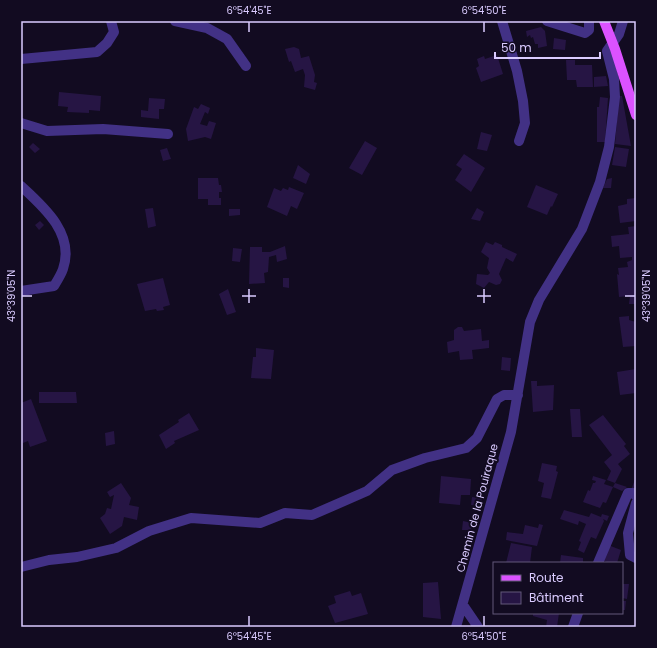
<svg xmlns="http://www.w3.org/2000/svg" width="657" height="648" viewBox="0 0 657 648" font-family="Poppins,sans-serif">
<rect width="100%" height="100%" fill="#120b21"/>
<path fill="#261544" d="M541,27L545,31L547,46L538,48V44H535L533,37L531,38L530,35L527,37L526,31Z
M554,38L566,40L565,50L553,49Z
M294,47L299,49L301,58L309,56L315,75L314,82L317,83L315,90L304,87L305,75L303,69L295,72L291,61L289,62L285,49Z
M497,55L503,74L481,82L476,68L479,66L477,59L484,56L485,59Z
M566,60H575V65H592L593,87H577L576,80H567Z
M606,76L608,86L594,87V77Z
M59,92L101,96L100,111L89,110V113L67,112L68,107L58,106Z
M619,96H622L631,146L615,144Z
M600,97L608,98L605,142H597V107H599Z
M149,98L165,99L164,109H159V119L141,117V110L148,111Z
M201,104L210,108L208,114L205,112L200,124L207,126L209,121L216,123L211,139L205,137L188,141L186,129L194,107L198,109Z
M481,132L492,135L487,151L477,149Z
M365,141L377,148L362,175L349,168Z
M33,143L40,149L35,153L29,147Z
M615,147L629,149L626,167L612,165Z
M167,148L171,159L163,161L160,150Z
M464,154L485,168L471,192L455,180L462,169L456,165Z
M298,165L310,174L306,184L293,178Z
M198,178H218L219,185H221L222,192H219V198H221V205H208V199H198Z
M612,178L611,188H603L607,179Z
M536,185L558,194L552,207L551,206L547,215L527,207Z
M289,187L304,193L297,209L291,206L287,216L267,207L274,188L281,191L283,188L288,190Z
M636,198V221L620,223L618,206L627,204V199Z
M153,208L156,226L148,228L145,209Z
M477,208L484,212L480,221L471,219Z
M229,209H240V215L229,216Z
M40,221L44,225L39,230L35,225Z
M636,226V304H629L630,296L619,297L617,274L619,275L618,268L628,267L627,262L632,260V257L620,258L619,246L612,247L611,236L629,234L628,227Z
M486,242L493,245L495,242L502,245V247L517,254L513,262L506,258L499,274L502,280L500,284L496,285L489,282L484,288L476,284L477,274L488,275L490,273L487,268L489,258L481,252Z
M285,246L287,259L277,262L276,255L269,257L268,272L264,273L265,283L249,284L250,247H262V252H270Z
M233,248L242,249L240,262L232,261Z
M163,278L170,305L163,307L164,310L157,311L156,309L145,311L137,284Z
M283,278H289V288L283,287Z
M228,289L236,312L227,315L219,294Z
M629,316V320L636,322V346L623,347L619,317Z
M458,327H462L464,331L481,329L482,341L489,340V348L472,350L473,359L460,360L459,351L448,353L447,342L454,340V330Z
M256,348L274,350L271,379L251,378L253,357H256Z
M502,357L511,358L510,371L501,370Z
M636,369V393L620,395L617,372Z
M531,381H537V386L554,385L553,410L533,412Z
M39,392H76L77,403H39Z
M31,399L47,441L30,447L28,441L23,443L21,438V403Z
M570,409H580L582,437H572Z
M189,413L199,430L174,441L175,443L166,449L159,435L179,422L178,420Z
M603,415L626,444L624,446L630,454L618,464L622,469L615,483L607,480L611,471L604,462L612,455L589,425Z
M114,431L115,444L106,446L105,433Z
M542,463L557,466L556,471L558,472L551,499L541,497L544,483L538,481Z
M441,476L471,479L470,495H461L460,505L439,503Z
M593,476L606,480L604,484L613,487L606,503L603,502L600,508L583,502L588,490L590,491L593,483H595L596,481L592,480Z
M636,477V492L631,490Z
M121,483L131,498L129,505L139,507L137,520L124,517L122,526L110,534L100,518L105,514L107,508L111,509L114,495L110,497L107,492Z
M615,483L627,487L622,491L613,487Z
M472,497L482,498L481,506L471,505Z
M564,510L589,517L591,513L601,517L602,514L609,516L607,521L603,519L604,521L596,539L591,537L584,553L578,550L581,542L579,541L586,524L579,521L578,525L560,519Z
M463,521L472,523L471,530H462Z
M539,524L543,525L537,546L506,540L507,532L523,534L525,525L538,528Z
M511,543L532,547L530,563H506Z
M608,545L621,550L617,563H609L602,560Z
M561,555L583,558V563H560Z
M438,582L441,619L423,617V583Z
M623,584H629L627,599L622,598Z
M350,591L352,596L361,593L368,614L335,623L328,606L336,603L334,596Z
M622,601H626L625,610H622Z
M533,613H559L557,627H546L547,620L533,616Z"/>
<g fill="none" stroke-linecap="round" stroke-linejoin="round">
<path stroke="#423185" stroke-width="10" d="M175,21L207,28L227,39L246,66
M502,21L517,71L523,101L525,123L519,141
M547,21L585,33L589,30V21
M21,59L97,52L107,43L114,32L111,21
M21,123L47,131L103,129L168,134
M21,186C44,207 75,234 63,269C61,275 57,281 54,286L21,291
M636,503L628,533L630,555L636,558
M598,563L628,493H633L636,496
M21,567L49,560L77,557L116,548L149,531L191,518L260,523L285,513L312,515L367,491L392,470L425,458L466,448L477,438L497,399L504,395H518
M463,605L478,627
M456,627L511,432L530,322L539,300L582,229L600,182L609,147L615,97L614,79L607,51L619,34L623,21
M573,627L578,613"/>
<path stroke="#db52ff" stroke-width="10" d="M604,21L615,49L636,115"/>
</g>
<path fill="none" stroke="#dacbff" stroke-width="1.5" d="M249,22V32M484,22V32M249,289V303M484,289V303M22,296H32M242,296H256M477,296H491M625,296H635M249,616V626M484,616V626"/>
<g text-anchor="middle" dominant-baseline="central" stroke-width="4" stroke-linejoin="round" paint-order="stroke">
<g font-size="11" fill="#dacbff" stroke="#120b21">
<text transform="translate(477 508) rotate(-75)">Chemin de la Pouiraque</text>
</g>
</g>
<rect width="657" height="648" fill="none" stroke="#120b21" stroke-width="44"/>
<rect x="493" y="562" width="130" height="52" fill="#120b21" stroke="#62587a"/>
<rect x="501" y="575" width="20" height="6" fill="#db52ff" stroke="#62587a"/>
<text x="529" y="582" font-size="12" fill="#dacbff">Route</text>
<rect x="501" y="592" width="20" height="12" fill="#261544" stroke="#62587a"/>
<text x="529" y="602" font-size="12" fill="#dacbff">Bâtiment</text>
<path d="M495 52v6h105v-6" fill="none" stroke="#dacbff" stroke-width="2"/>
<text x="501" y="52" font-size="12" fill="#dacbff" stroke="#120b21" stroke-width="3" paint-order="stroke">50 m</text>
<rect x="22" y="22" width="613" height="604" fill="none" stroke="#dacbff" stroke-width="1.5"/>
<g font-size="10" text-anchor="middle" fill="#dacbff">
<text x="249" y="14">6°54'45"E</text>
<text x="484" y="14">6°54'50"E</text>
<text transform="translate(11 296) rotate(-90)" y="4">43°39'05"N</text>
<text transform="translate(646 296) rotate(-90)" y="4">43°39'05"N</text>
<text x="249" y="640">6°54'45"E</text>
<text x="484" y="640">6°54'50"E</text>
</g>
</svg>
